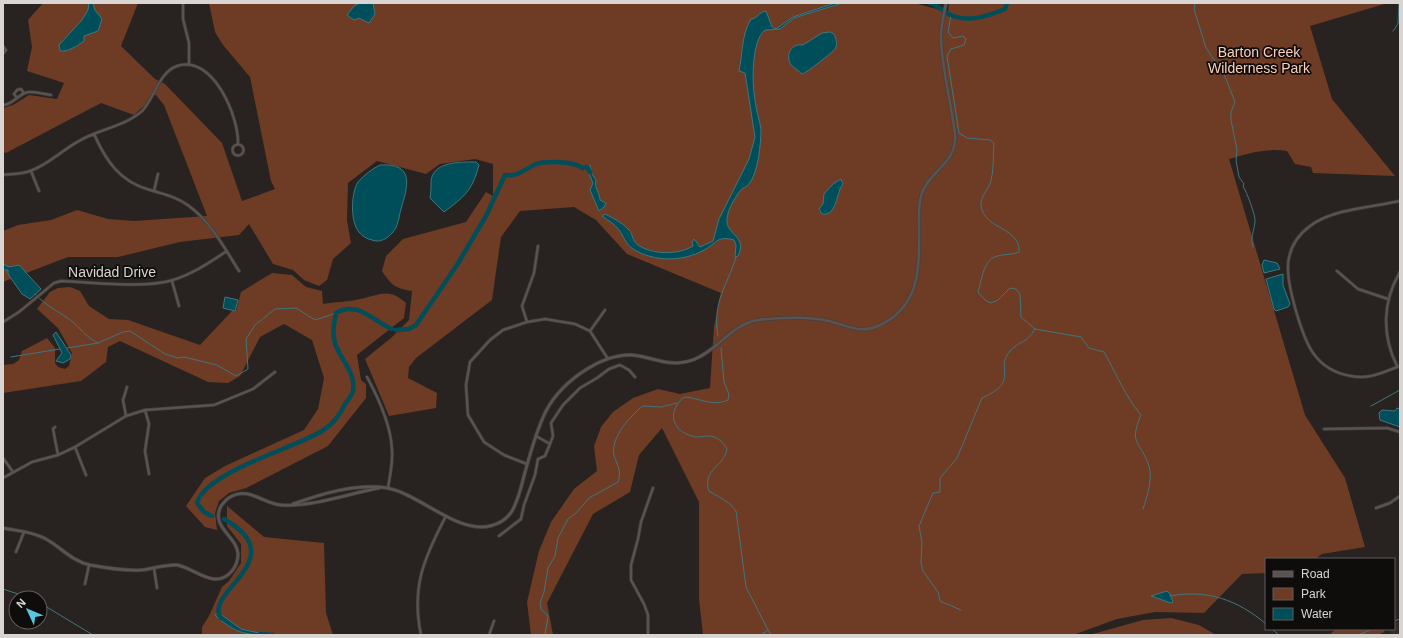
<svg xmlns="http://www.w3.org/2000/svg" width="1403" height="638" viewBox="0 0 1403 638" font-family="Helvetica,sans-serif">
<rect width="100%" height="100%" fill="#282321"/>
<path fill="#372c28" d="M1400,621V635H1391L1389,629H1394V623Z"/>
<path fill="#6e3b24" d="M43,3H138L121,46L155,79L165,84L222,143L242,201L275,189L271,181L250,77L223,45L215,32L209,3H914L948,12L949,3H1388L1310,26L1332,99L1395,176L1313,173L1311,167L1295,164L1287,151C1266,148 1248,153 1229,159L1305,415L1345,478L1365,547L1322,554L1315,559H1266V573L1242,574L1204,613L1155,612L1117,619L1073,635H703L699,599V502L662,428L639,455L630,492L593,514L547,603L553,635H531L527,602L539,551L551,522L574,489L597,471L594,446L601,427L613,412L633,398L658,389L680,394L710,388L714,327L721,293L627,254L596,220L574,207L520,211L501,237L492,300L416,358L409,367L408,378L437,393L436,408L389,416L365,359L391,338L409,320L412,291C395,288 392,286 382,271L386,256L403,239L466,222L486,192L493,196V164L475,159L440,164L426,174L377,161L348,183L347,220L351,243L333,259L327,280L319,286L304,280L293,270L273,264L249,224L239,235L180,242L118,257H68L3,282V231L18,225L51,220L77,210L108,219L134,221L207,216L164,105L156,95H151L144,106L134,115L101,103L6,153L3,152V108L13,105L29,95L57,99L64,83L27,71L32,47L28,20Z
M272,273L292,275L306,287L322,291L323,304C335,302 348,302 360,299C380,295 388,287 406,303L404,318L357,355L361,380L366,384V398L328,446L246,488L229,493L219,501L215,513L217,530L205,527L186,506L205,478L225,466L304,430L318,409L324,378L312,340L284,324L260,337L240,376L228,383L208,382L120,341L108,347L106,362L81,381L3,393V365L13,364L19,360L22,351L47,338L55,348V363L58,367L65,369L69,366L72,353L58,328L37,309L50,292L58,288L70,287L80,291L89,306L109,319L128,320L200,345L232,311H236L241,292Z
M227,506L264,537L324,543L326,613L333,635H202V627L209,616L222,587L229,581L241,563V544L227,526Z
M1171,618L1199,625L1216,635H1089L1143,620Z
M1336,629H1384V632L1378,635H1329Z"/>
<path fill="#004e5a" stroke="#41767e" d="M89,3H93L95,10L102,19L98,31L84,36V41C77,46 68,52 60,51L59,45L82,20L88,10Z
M360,3H373L375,14L369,23L359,18L354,20L347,15L354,6Z
M835,3H842L794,18L780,29L765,30C751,41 752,84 755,100C756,111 760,120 761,130C761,144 758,173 749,184C747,187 742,188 740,191C734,199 728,209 727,219C725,235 748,235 738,256L735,257L736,245L734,240C717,235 716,244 704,250C683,262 654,262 633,249C625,244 624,236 619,230C615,224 607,220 602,216L605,214C613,218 623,223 629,230C633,234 632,241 638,245C653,255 678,255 693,246L692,242L694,239L700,247L713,241L719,219L749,159L755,137L745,73L739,71C743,53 741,36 751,19C757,19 759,12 766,11L772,27L776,29L793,17Z
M830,32L834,34C836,39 838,44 835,49C833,52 805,74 802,74L791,65C785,55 791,43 803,45L822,33Z
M476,162L479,165C472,191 465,196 444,212L430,198C431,192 431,188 431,182C432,161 461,162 476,162Z
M380,165C415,163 408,186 401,209C399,216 398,227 393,232C387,239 380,243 372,240C367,239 362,236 359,232C350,222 351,193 358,182C364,175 372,169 380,165Z
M590,165L592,174L596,180C594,188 600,193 600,200L606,203L604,207L599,211L590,190L593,183L586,167Z
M841,179L843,184C836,192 837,217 822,214L819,209L823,204L824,194L833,184Z
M1264,260L1277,263L1280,269L1264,273L1262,265Z
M3,264L9,267L19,265L41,289L30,299L22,294L8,274V270H3Z
M1283,274V285L1290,304L1288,307L1276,311L1274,309L1266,279Z
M225,297L238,300L235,311L223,308Z
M56,332L71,355L70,359L63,363L56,361L62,353L53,335Z
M1397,408L1400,409V427L1380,420L1379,413L1382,410L1395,411Z
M1167,591L1170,594L1173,602L1171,603L1151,596Z
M219,613L241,629L268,635C244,635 233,632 215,615Z"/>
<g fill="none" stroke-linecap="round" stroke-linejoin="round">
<path stroke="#41767e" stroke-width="1" d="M1195,3L1194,9L1206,48L1224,74L1235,102L1231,112V120L1237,150L1236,160L1239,177L1244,184L1243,186C1247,193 1256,216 1255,222C1254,231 1250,238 1253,247
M951,15L948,32L953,38L963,36L966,39L964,45L951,49L947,56L959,133L967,138L990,140L994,143C993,155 994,172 990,184C986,192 978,200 982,210C988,229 1021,229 1019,252C1012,255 1004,254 997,256C983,260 982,280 978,292L985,300L991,303L998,300L1010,288L1016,289L1020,294L1021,317L1035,329C1026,344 1019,341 1010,351C994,369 1021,381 982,398L957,458L940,478V492L933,493L919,526L922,542L921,563L923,571L938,592L940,601L961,610
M1393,31L1398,24L1399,3
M35,294C48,308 61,312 74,323C84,332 85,336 98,343
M1035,329L1081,337L1089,348L1104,352C1116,373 1125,396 1141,415C1128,445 1141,441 1149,466C1153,479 1147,497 1143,509
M718,336C712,301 727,287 736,257
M67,348L98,343L123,332L130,331L165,354L178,358L184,357L217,365L236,376L248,369L246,339L255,325L275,309L296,308L315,320L336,313
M721,348L724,382L729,394L728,400C713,407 700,398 684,397C668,410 670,430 692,436C699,439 707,434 714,437C720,439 724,444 727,449C724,467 702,469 709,491L729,503L736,511L746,587L768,630L761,635
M11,357L60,349
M1371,406L1400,390
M3,589L30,598
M1170,596C1207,589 1238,600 1266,624
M40,603L93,635
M1394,621L1400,619
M1272,629L1279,635
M768,630L771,635
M545,635L548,616L541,609L540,603L544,592L548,568L555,556L558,538L568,519L577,512L589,498L618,482C622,471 617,465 614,455C610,438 631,415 643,406L661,407L677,403
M1358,635L1373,629"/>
<path stroke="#004e5a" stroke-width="4.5" d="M930,3C938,5 943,12 951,15C969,23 988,16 1005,9L1007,3
M396,330L409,329L416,325L457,265L486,216L505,175C518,177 525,169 536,164C545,161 575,161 582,168L587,167L590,172
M212,516L204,512L197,503C205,472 295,448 322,431C332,425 340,415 345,404C348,400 352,395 353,391C356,371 340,360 335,343C332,333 334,323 336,313C357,300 373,321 392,329
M221,618C202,592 295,559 224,519
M260,634L273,635"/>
<g stroke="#45413f" stroke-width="3.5">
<path id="minor" d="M183,3V19L189,43V65
M3,46L6,50L3,54
M17,98L14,94L17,90L21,89L24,93
M3,105C12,105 17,96 25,93C32,90 43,94 51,95
M94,134C106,161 120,182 150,190C164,194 177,197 189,206C211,222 225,249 239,271
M232.5 150a5.5 5.5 0 1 1 11 0a5.5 5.5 0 1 1-11 0Z
M31,171L39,191
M3,175C12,174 22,174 30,171C48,165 62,150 79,141C99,129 124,127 142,111C154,99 159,72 177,66C213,54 239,117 238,144
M154,191L158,174
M1400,201C1373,207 1332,209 1310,226C1279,249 1287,280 1296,311C1305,342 1314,370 1351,376C1369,380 1383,372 1400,366
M1337,271L1358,289L1388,299
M172,281L179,306
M3,322L19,312L54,283L61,281C92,282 144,289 173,280C193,274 210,262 227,251
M527,322L522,306L534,273L538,246
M590,331L605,310
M1397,366C1382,336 1382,302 1400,272
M367,377C379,399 391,425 392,450C393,463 390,475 388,488
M145,410L149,424L145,451L149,474
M126,416L123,400L127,387
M55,427L53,429L58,455
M1324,429L1387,428L1400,432
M536,436L550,444L553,436L551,423L563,405L580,388L597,378L609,369L620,365L629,370L635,377
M75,447L86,475
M3,458L13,472
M527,464L504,455L484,442L468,415L466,385L470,362L490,340L503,330L527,322L545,319L575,324L590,331L608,359
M3,478L32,462L58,455L75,447L126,416L145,410L214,405L253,389L275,372
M1376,508L1390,503L1400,496
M499,536L521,519L524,505L535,475L538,459L545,456L550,444
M16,552L24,532
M154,568L157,588
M85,584L89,565
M421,635C411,587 424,558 446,516
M489,635L494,621
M648,635V615L644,604L631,580V565L638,539L641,522L653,488"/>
</g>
<g stroke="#45413f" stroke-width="4">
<path id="tertiary" d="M293,504C321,494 356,483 387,488C418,493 457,534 490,526C499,524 507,519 512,511C518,501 521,488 524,476C530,454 536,431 546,411C555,394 571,379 587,369C599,361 617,354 632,355C654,357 671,369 695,359C718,350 732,324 758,320C776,318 798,317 817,319C838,320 856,336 878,326C922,306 919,266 919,225C919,214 918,203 922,193C929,172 954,164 955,140C956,132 953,123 952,114C948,90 942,65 941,40C940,28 944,15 946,3
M3,528C17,531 30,531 44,538C60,546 71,561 90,565C106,568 125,571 141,570C153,569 165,564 177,565C195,568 215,591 232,571C236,566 238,560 238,554C237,536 210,527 221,506C224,502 227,498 232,496C249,487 264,504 281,505C313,507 347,494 379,488"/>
</g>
<use href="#minor" stroke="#595451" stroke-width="2"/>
<use href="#tertiary" stroke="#595451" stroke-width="2.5"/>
</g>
<g text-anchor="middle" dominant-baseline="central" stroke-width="3.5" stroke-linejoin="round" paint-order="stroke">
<g font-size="14" fill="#fccebb" stroke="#0f0d0c">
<text x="1259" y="52">Barton Creek<tspan x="1259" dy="16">Wilderness Park</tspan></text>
</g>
<g font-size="14" fill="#d8d5d3" stroke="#0f0d0c">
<text x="112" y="272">Navidad Drive</text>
</g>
</g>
<rect width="1403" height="638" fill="none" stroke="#d8d5d3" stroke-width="8"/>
<rect x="1265" y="558" width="130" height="72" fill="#0f0d0c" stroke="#5f5d5c"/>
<rect x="1273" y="571" width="20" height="6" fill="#595451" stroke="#5f5d5c"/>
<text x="1301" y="578" font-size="12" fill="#d8d5d3">Road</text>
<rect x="1273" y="588" width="20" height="12" fill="#6e3b24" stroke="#5f5d5c"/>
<text x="1301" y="598" font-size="12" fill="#d8d5d3">Park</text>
<rect x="1273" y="608" width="20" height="12" fill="#004e5a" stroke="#5f5d5c"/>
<text x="1301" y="618" font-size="12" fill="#d8d5d3">Water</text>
<g transform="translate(28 610) rotate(314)"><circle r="19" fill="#0f0d0c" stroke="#5f5d5c"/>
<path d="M0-3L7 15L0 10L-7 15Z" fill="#56c9e1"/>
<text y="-6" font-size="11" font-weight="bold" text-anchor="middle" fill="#d8d5d3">N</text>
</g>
</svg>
